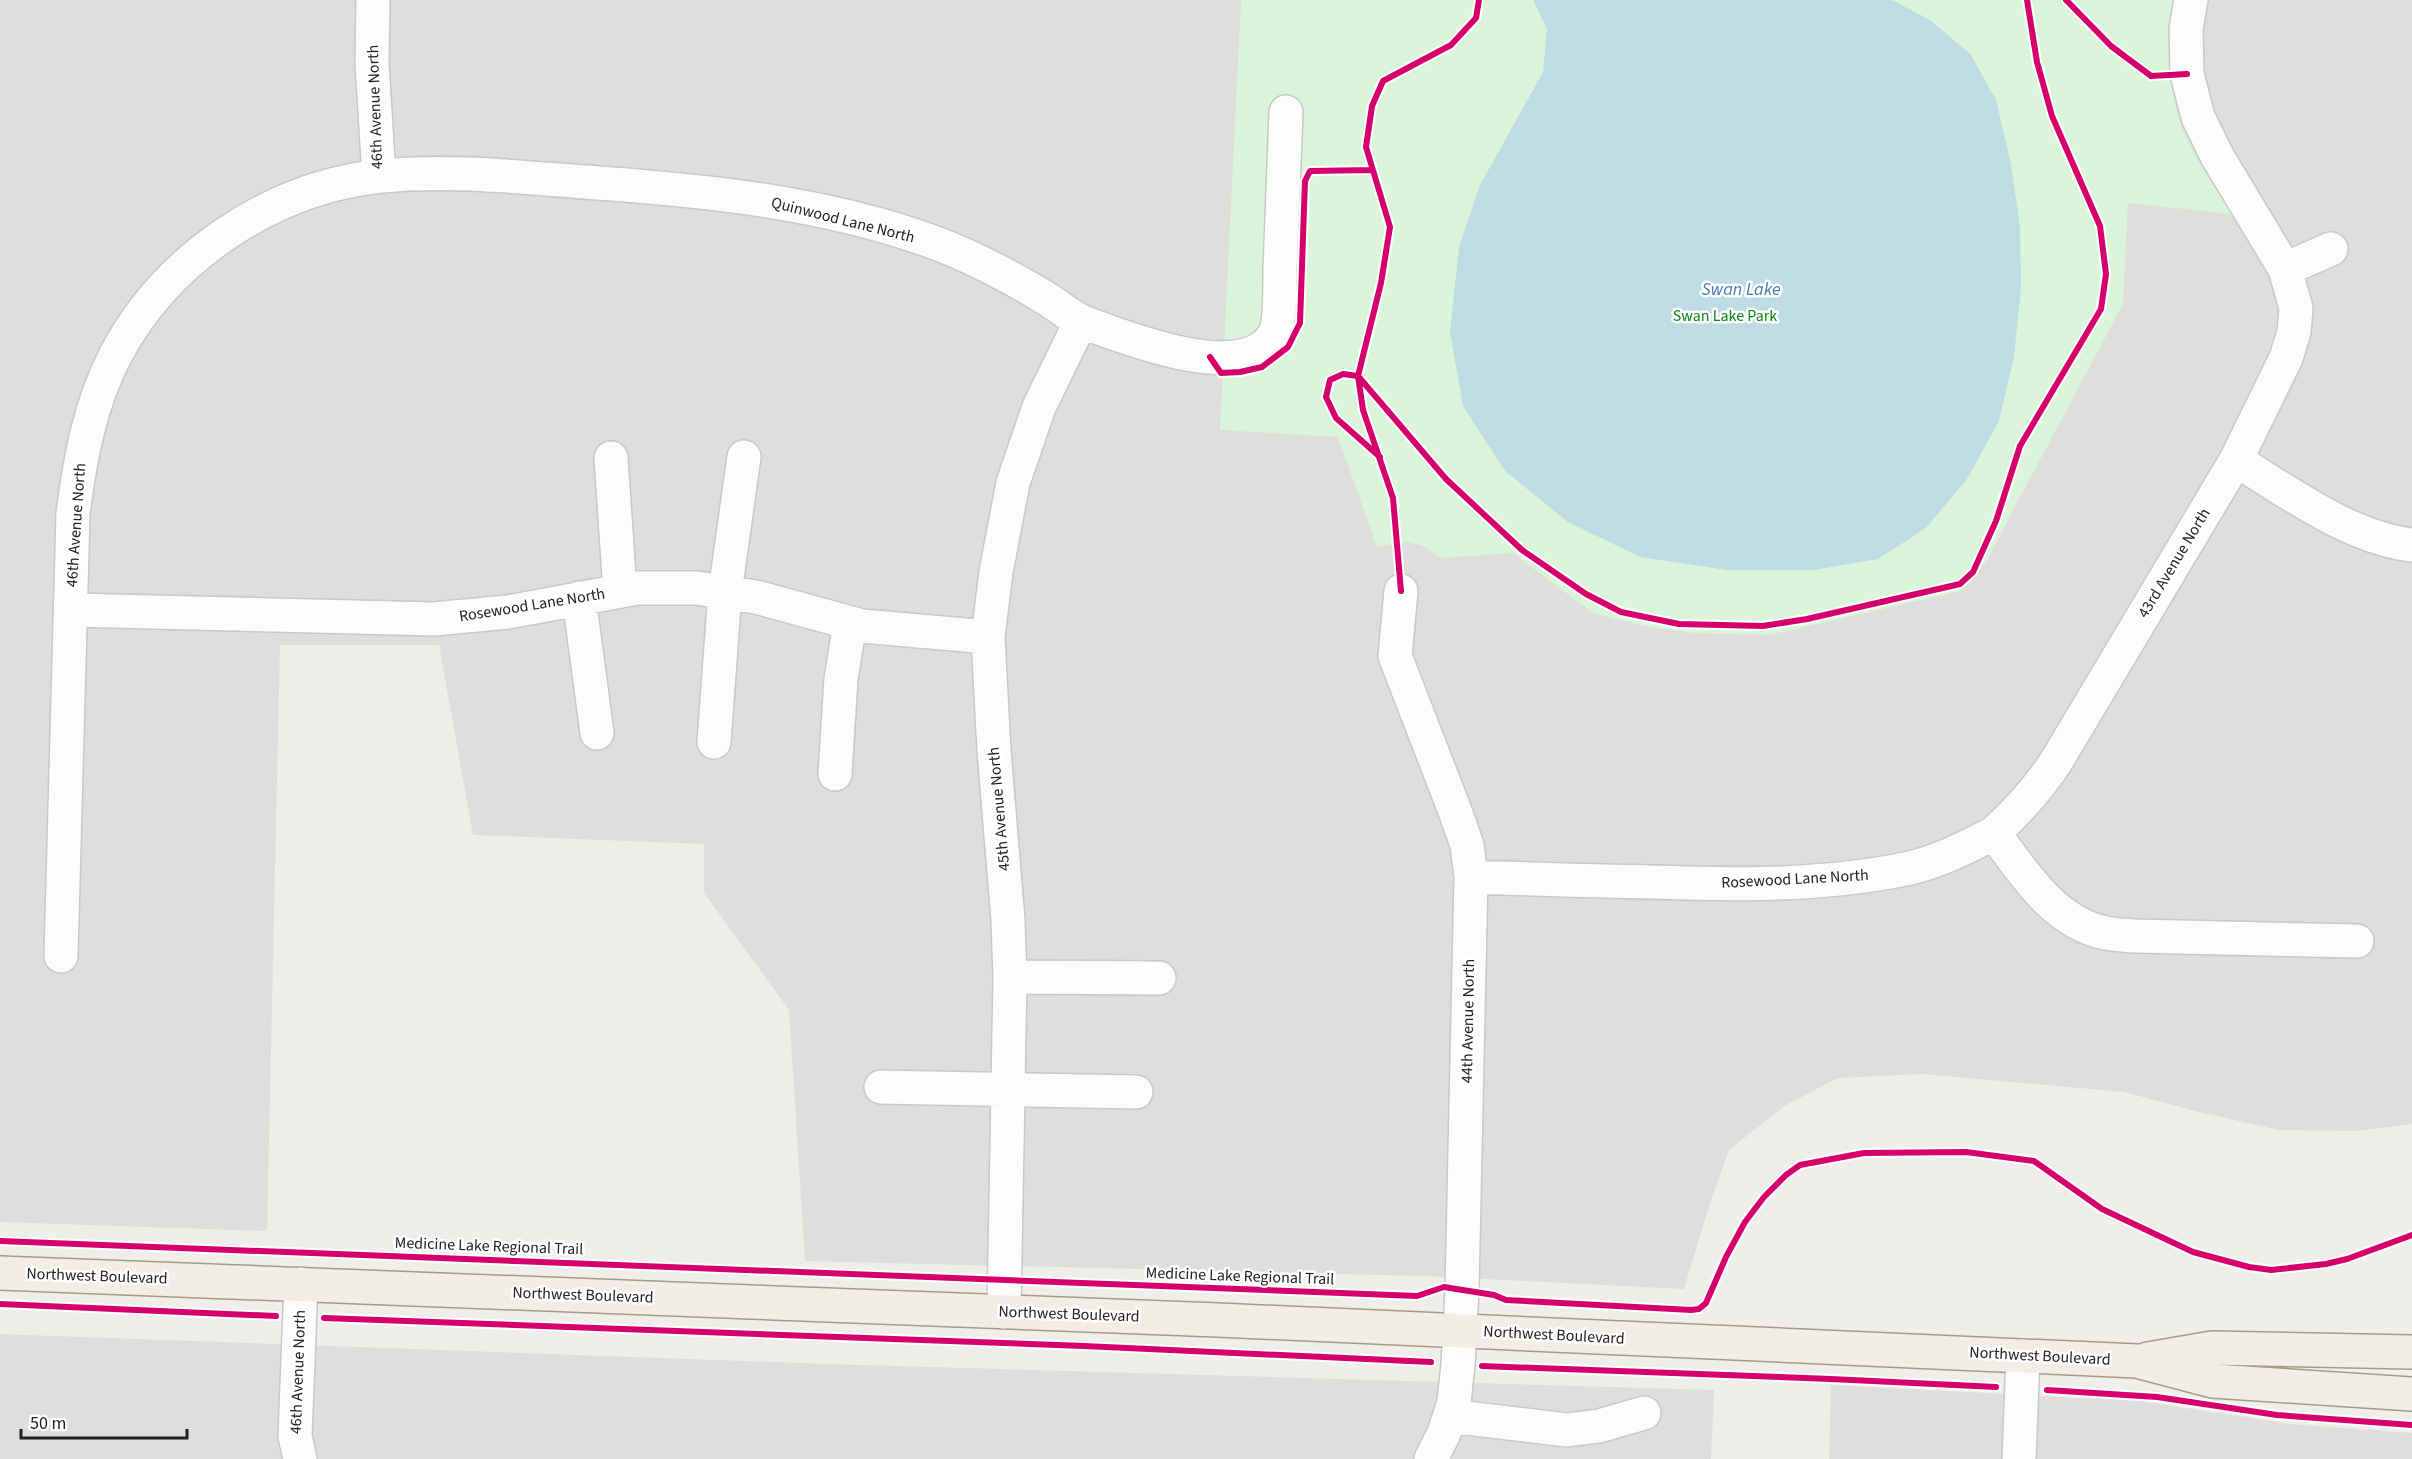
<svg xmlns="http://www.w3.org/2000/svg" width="2412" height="1459" viewBox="0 0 2412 1459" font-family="'Source Sans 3',sans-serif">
<rect width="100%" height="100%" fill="#f0eeeb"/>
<path fill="#dfdedc" d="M0,0H2412V1124L2356,1131L2279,1130L2203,1113L2124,1092L1922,1074L1838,1078L1786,1105L1729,1150L1710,1203L1684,1289L1424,1276L805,1261L789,1010L704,893V844L473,835L439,645H280L267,1231L0,1222Z
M0,1334L828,1364L1714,1390L1711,1459H0Z
M1831,1385L2140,1401L2290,1424L2412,1433V1459H1829Z"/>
<path fill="#daf5da" d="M1241,0H2174C2166,50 2168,105 2192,150C2204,172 2219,193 2232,214L2128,203L2123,304L1984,565L1961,591L1769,635L1695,633L1644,626L1593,613L1513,553L1441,558L1423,546L1407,542L1377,547L1338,437L1220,430Z"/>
<path fill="#bfdbe3" d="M1533,0H1892L1930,20L1971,55L1996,100L2011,164L2020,227L2021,288L2014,357L1999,421L1967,479L1926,528L1878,559L1814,570H1727L1640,557L1568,522L1505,471L1463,406L1450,332L1459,247L1480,185L1543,72L1547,29Z"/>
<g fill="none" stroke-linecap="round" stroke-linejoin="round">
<g stroke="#c9c8c7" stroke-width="36">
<path id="minor" d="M373,0L372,64L379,176
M2285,269L2331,249
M611,458L620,591
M2236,460C2288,492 2350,538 2412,545
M1401,591L1395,656L1455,811L1467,845L1471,877L1462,1290L1458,1365L1454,1402L1444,1433L1431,1459
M579,598L597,733
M71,610L434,619L508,612L637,588H697L756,597L862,626L988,637
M714,742L725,592L744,457
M835,774L841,679L850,623
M1994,833C2019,810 2039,788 2057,760L2236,460L2286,358L2294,332L2296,308L2285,269L2217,156L2198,117L2187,74L2186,29L2191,0
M1471,877C1532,879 1592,881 1653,882C1738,885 1827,886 1910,868C1940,861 1967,847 1994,833C2023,872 2054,923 2106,933C2115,935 2125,935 2134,936L2357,941
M61,956L73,514C80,458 90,404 116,354C168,257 272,187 382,176C453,169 527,178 598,183C710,191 826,203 933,242C971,256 1009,276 1044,297C1056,304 1067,314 1079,320C1088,325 1100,328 1110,332C1147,345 1227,373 1263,347C1267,344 1271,340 1274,335C1280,325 1280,284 1280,270C1282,217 1284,164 1286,112
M1010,977L1159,978
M881,1087L1136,1092
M1004,1312L1010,977L1008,920L994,751L988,637L996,572L1013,483L1039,407L1081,321
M1450,1416L1567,1430L1599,1426L1644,1413
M300,1459L295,1436L301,1284
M2019,1459L2023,1356"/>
</g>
<g stroke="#a79c86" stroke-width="36">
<path id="major" d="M0,1273L1218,1320L2137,1361L2213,1381L2412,1394
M2148,1359L2212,1348L2412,1352"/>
</g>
<use href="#minor" stroke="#fdfcfc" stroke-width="33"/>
<use href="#major" stroke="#f3ede7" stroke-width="33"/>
<g stroke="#fff" stroke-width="10">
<path id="cycleway" d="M1479,0L1476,18L1451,45L1383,81L1372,106L1366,147L1390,227L1381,283L1358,376L1446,479L1522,550L1586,594L1621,612L1679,624L1763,626L1807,619L1960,584L1973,572L1996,521L2020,446L2101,309L2106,274L2100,226L2052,116L2037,62L2027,0
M2066,0L2111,46L2151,76L2187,74
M1210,357L1221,373L1240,372L1262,367L1288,347L1300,323L1305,181L1310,171L1371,170
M1380,457L1336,418L1326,397L1330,380L1343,374L1358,376L1363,410L1393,498L1401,591
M0,1241L1417,1296L1444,1287L1494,1295L1506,1300L1691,1310L1699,1309L1706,1303L1726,1257L1745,1222L1764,1197L1786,1175L1800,1165L1864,1153L1966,1152L2034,1161L2102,1209L2193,1252L2249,1267L2271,1270L2326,1264L2347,1259L2412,1235
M0,1304L276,1316
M324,1318L1084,1346L1431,1362
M1482,1366L1831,1379L1996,1387
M2047,1390L2157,1397L2277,1415L2412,1425"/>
</g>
<use href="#cycleway" stroke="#d6006c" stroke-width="6"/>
</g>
<g text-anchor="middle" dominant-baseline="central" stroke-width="5" stroke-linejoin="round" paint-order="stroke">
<g font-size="16" fill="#222" stroke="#fff">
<text transform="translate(375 107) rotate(-92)">46th Avenue North</text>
<text transform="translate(843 220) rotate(14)">Quinwood Lane North</text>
<text transform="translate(76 525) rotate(-86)">46th Avenue North</text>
<text transform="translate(2174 563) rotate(-59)">43rd Avenue North</text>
<text transform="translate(532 605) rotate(-9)">Rosewood Lane North</text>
<text transform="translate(999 809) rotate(-95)">45th Avenue North</text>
<text transform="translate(1795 879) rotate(-3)">Rosewood Lane North</text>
<text transform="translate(1468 1021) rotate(-89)">44th Avenue North</text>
<text transform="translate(489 1246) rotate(2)">Medicine Lake Regional Trail</text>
<text transform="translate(97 1276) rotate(2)">Northwest Boulevard</text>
<text transform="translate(1240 1276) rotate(2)">Medicine Lake Regional Trail</text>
<text transform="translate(583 1295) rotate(2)">Northwest Boulevard</text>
<text transform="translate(1069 1314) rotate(2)">Northwest Boulevard</text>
<text transform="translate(1554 1335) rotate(3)">Northwest Boulevard</text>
<text transform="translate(2040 1356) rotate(3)">Northwest Boulevard</text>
<text transform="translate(298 1372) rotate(-88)">46th Avenue North</text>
</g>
<g font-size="16" fill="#0c8416" stroke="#fff">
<text x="1725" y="316">Swan Lake Park</text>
</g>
<g font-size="18" font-style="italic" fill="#4a7aab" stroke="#fff">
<text x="1741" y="289">Swan Lake</text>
</g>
</g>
<path d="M21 1429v9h166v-9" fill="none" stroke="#222222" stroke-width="3"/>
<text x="30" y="1429" font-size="18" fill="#222222" stroke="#ffffff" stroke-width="4.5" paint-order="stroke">50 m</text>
</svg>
